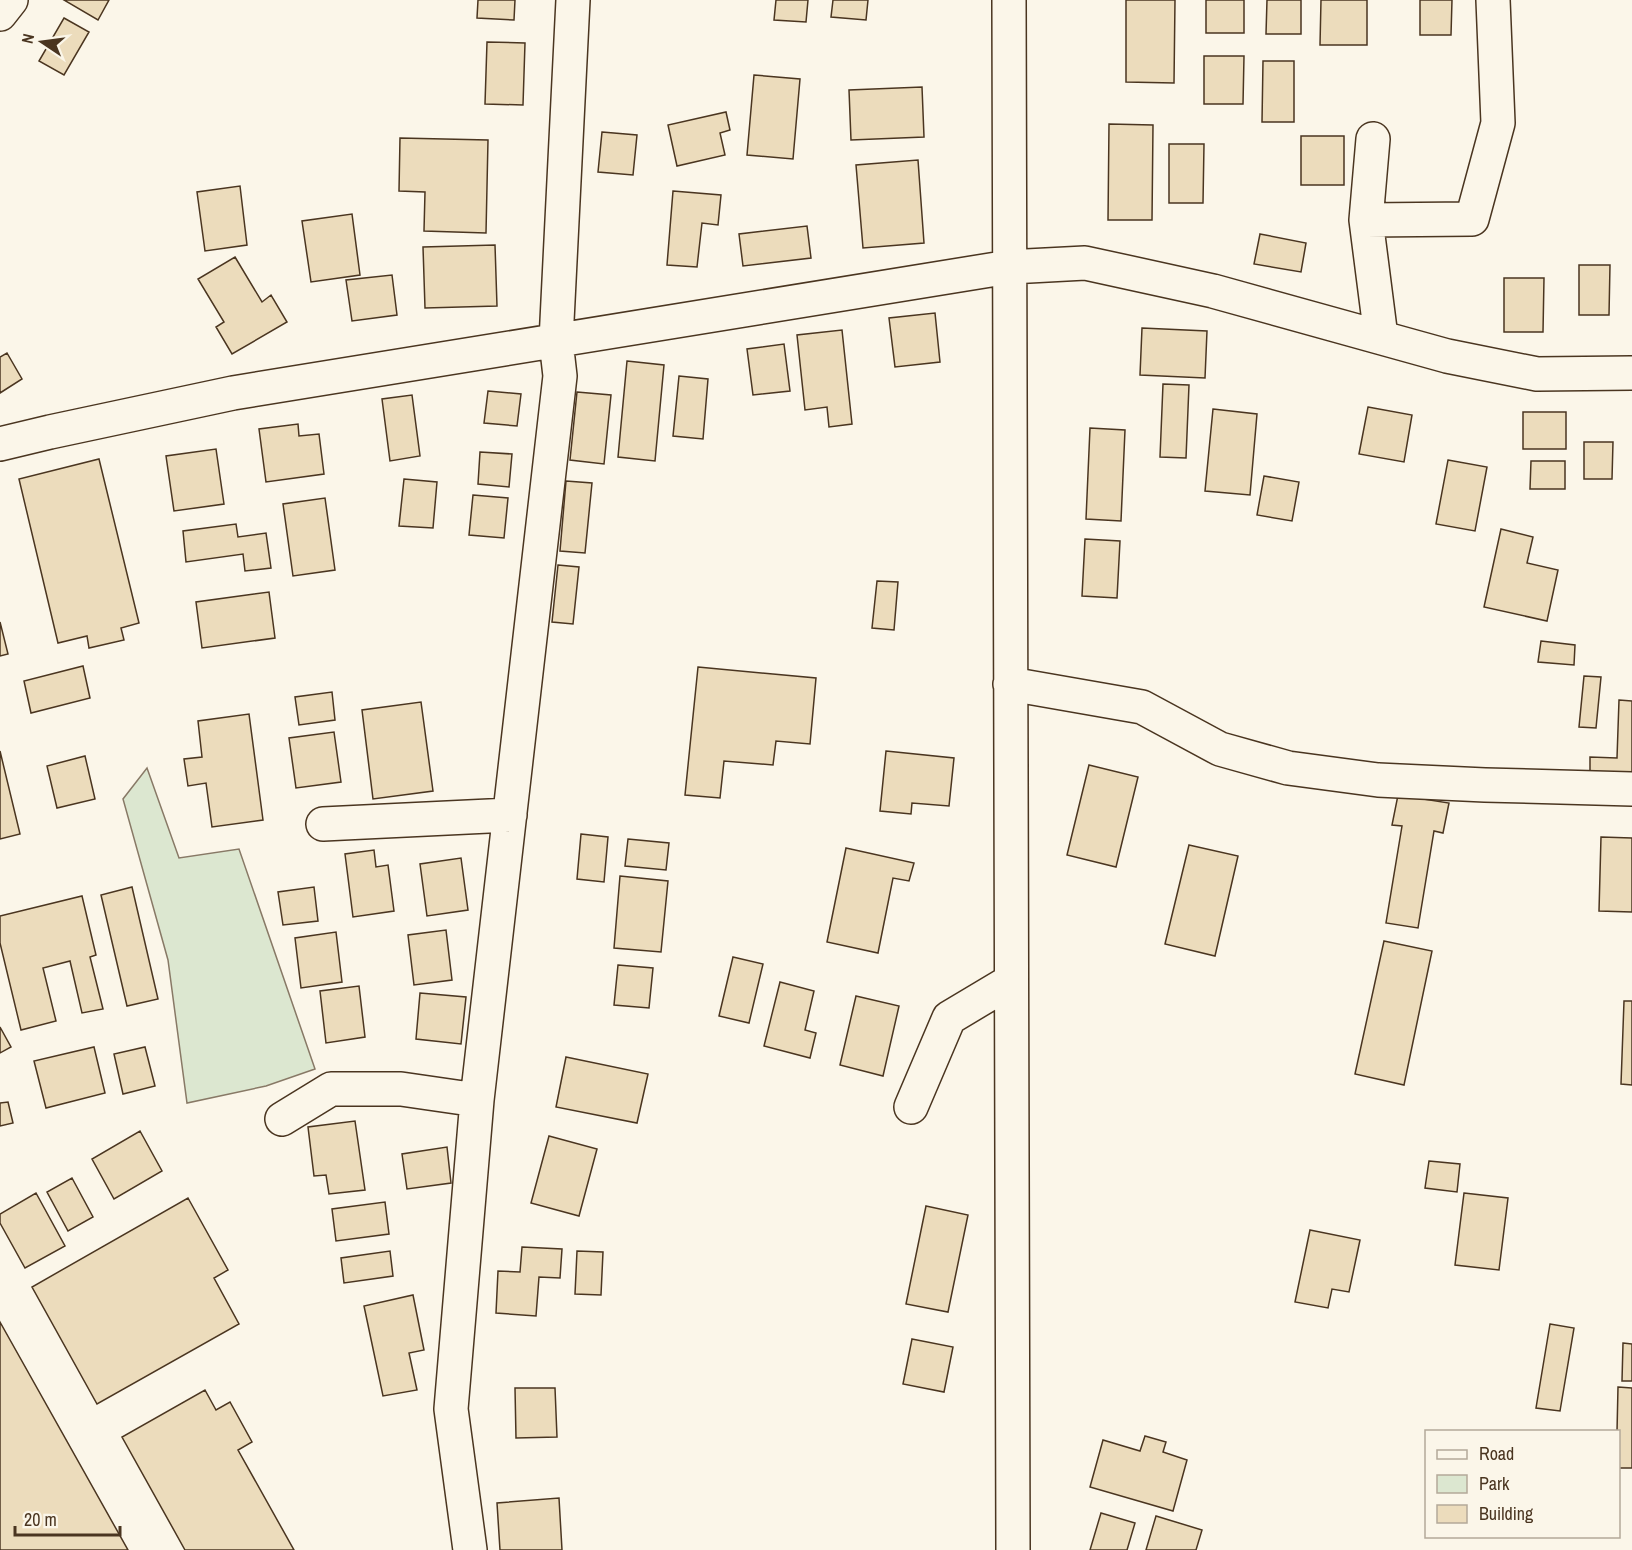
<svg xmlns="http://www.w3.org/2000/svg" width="1632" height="1550" viewBox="0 0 1632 1550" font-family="'Archivo Narrow',sans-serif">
<rect width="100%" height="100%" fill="#fbf6e9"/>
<path fill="#dce7d0" stroke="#887966" stroke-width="1.5" d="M147,768L179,858L239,849L315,1069L266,1086L187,1103L168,960L123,799Z"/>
<path fill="#ecdcbc" stroke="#4a3520" stroke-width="1.5" d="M64,0H109L98,20Z
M478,0H515L514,20L477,18Z
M776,0H808L806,22L774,20Z
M833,0H868L866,20L831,17Z
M1126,0H1175L1174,83L1126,82Z
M1206,0H1244V33H1206Z
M1267,0H1301V34H1266Z
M1321,0H1367V45H1320Z
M1420,0H1452L1451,35H1420Z
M64,18L89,32L64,75L39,61Z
M487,42L525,43L523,105L485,104Z
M1204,56H1244L1243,104H1204Z
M1263,61H1294V122H1262Z
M754,75L800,79L793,159L747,155Z
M922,87L924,137L851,140L849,90Z
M726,112L730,130L720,133L725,155L677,166L668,125Z
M1109,124L1153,125L1152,220H1108Z
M602,132L637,135L633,175L598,172Z
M1301,136H1344V185H1301Z
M400,138L488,140L486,233L424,231L425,192L399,191Z
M1169,144H1204L1203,203H1169Z
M918,160L924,243L863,248L856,165Z
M240,186L247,245L205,251L197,192Z
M673,191L721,195L718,225L702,223L697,267L667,265Z
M352,214L360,275L311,282L302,221Z
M807,226L811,258L743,266L739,234Z
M1260,234L1306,243L1301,272L1254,264Z
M495,245L497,306L425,308L423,247Z
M235,257L262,302L271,295L287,322L232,354L216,327L224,322L198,279Z
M1579,265H1610L1609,315H1579Z
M392,275L397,315L352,321L346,280Z
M1504,278H1544L1543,332H1504Z
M935,313L940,362L895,367L889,318Z
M1142,328L1207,331L1205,378L1140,375Z
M842,330L852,424L829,427L827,407L805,410L797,335Z
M784,344L790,391L753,395L747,349Z
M7,353L22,379L0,393V357Z
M627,361L664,365L655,461L618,457Z
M679,376L708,379L703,439L673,436Z
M1163,384L1189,385L1186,458L1160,457Z
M488,391L521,394L517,426L484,423Z
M577,392L611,395L604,464L570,460Z
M412,395L420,456L390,461L382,399Z
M1368,407L1412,415L1404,462L1359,454Z
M1213,409L1257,414L1250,495L1205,491Z
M1523,412H1566V449H1523Z
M298,424L299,436L319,434L324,474L266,482L259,429Z
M1090,428L1125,430L1121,521L1086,519Z
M1584,442H1613L1612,479H1584Z
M216,449L224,504L174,511L166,456Z
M480,452L512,454L509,487L478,484Z
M99,459L139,623L121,628L124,640L89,648L87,636L58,643L19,479Z
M1448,460L1487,467L1475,531L1436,524Z
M1531,461H1565V489H1530Z
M1264,476L1299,482L1292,521L1257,515Z
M404,479L437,482L433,528L399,526Z
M566,481L592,483L585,553L560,551Z
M473,495L508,498L504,538L469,535Z
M325,498L335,570L293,576L283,504Z
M236,524L238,537L266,533L271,568L245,571L243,554L186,562L183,531Z
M1501,529L1533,537L1527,563L1558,570L1547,621L1484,607Z
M1085,539L1120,541L1117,598L1082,596Z
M558,565L579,567L573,624L552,622Z
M877,581L898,582L894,630L872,628Z
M269,592L275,638L202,648L196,602Z
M0,622L8,654L0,656Z
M1541,641L1575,645L1574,665L1538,662Z
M83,666L90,698L31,713L24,681Z
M698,667L816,678L810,744L776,741L773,765L724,761L720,798L685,795Z
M1584,676L1601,677L1596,728L1579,727Z
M332,692L335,720L299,725L295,697Z
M1619,700L1632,701V779L1590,778V757L1617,758Z
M421,702L433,791L373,799L362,710Z
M249,714L263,820L212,827L206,783L188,786L184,759L202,757L198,721Z
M334,732L341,782L296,788L289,738Z
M0,751L20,834L0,839Z
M886,751L954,758L949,806L912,803L911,814L880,811Z
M85,756L95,799L57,808L47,766Z
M1089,765L1138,777L1116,867L1067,855Z
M1398,795L1449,803L1443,833L1434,831L1418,928L1386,923L1402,826L1392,825Z
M581,834L608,837L604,882L577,879Z
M1601,837L1632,838V912L1599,911Z
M628,839L669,843L666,870L625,866Z
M1189,845L1238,856L1215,956L1165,944Z
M846,848L914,863L909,881L893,878L878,953L827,942Z
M374,850L376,867L388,865L394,911L353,917L345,854Z
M461,858L468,910L427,916L420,864Z
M620,876L668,881L661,952L614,948Z
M132,887L158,999L127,1006L101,895Z
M314,887L318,921L283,925L278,892Z
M82,896L96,955L90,957L103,1009L82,1013L70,961L43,968L56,1021L21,1030L0,943V916Z
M446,930L452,980L414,985L408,935Z
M336,932L342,982L301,988L295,938Z
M1384,941L1432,951L1404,1085L1355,1074Z
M733,957L763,964L749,1023L719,1016Z
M618,965L653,968L649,1008L614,1005Z
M780,982L814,991L805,1030L816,1033L810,1058L764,1046Z
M359,986L365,1037L326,1043L320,991Z
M420,993L466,997L461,1044L416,1039Z
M856,996L899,1006L883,1076L840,1065Z
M1624,1001H1632V1085L1621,1084Z
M0,1027L11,1047L0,1053Z
M94,1047L105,1093L46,1108L34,1061Z
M145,1047L155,1086L123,1094L114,1054Z
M566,1057L648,1074L637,1123L556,1107Z
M8,1102L13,1123L0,1126V1103Z
M355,1121L365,1190L329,1194L326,1175L314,1176L308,1127Z
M140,1131L162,1171L114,1199L92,1159Z
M549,1136L597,1149L579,1216L531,1203Z
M447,1147L451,1183L407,1189L402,1154Z
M1429,1161L1460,1164L1457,1192L1425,1188Z
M72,1178L93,1217L68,1231L47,1192Z
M36,1193L65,1246L25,1268L0,1223V1214Z
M1464,1193L1508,1198L1499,1270L1455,1265Z
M188,1198L228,1270L214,1278L239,1324L97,1404L32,1287Z
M385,1202L389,1234L336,1241L332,1209Z
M926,1206L968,1215L948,1312L906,1304Z
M1310,1230L1360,1240L1349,1292L1332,1289L1328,1308L1295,1302Z
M522,1247L562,1249L560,1278L539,1277L536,1316L496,1313L498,1271L520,1272Z
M390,1251L393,1276L344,1283L341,1258Z
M577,1251L603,1252L601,1295L575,1294Z
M413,1295L424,1350L409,1353L417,1390L383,1396L364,1306Z
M0,1322L128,1550H0Z
M1550,1324L1574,1328L1560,1411L1536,1408Z
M912,1339L953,1347L944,1392L903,1384Z
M1623,1343L1632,1344V1381H1622Z
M1618,1387L1632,1388V1468H1618V1432H1617Z
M515,1388H555L557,1437L516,1438Z
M205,1390L216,1410L230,1402L252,1442L238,1450L294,1550H185L122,1437Z
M1145,1436L1166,1442L1163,1452L1187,1460L1173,1511L1090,1487L1103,1440L1140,1451Z
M559,1498L562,1550H500L497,1503Z
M1101,1513L1135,1523L1127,1550H1090Z
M1156,1516L1202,1530L1196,1550H1146Z"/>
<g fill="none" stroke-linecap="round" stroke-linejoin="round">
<g stroke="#4a3520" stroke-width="36">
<path id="minor" d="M1009,0L1013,1550
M0,14L11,0
M1373,139L1366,220L1381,337
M1366,220L1472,219L1498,123L1493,0
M0,444L50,432L233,393L1009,267L1085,263L1213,291L1447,356L1537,374L1632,373
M1010,684L1142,707L1220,749L1288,768L1378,780L1485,785L1632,789
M323,824L510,815
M911,1107L949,1018L1011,981
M282,1119L331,1089H401L477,1100
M470,1550L451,1409L477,1100L560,376L556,341L573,0"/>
</g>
<use href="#minor" stroke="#fbf6e9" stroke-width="33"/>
</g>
<rect x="1425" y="1430" width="195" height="108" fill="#fbf6e9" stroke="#b4a999" stroke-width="1.5"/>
<rect x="1437" y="1450" width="30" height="9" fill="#fbf6e9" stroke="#b4a999" stroke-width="1.5"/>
<text x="1479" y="1460" font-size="18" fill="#4a3520">Road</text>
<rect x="1437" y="1475" width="30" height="18" fill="#dce7d0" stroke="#b4a999" stroke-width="1.5"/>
<text x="1479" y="1490" font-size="18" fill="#4a3520">Park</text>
<rect x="1437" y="1505" width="30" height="18" fill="#ecdcbc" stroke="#b4a999" stroke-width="1.5"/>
<text x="1479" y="1520" font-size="18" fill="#4a3520">Building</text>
<g transform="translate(42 42) rotate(283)" stroke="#fbf6e9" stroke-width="4.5" paint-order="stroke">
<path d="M0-4.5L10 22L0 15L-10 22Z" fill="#4a3520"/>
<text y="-9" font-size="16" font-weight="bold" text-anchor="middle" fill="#4a3520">N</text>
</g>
<path d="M15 1526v9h105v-9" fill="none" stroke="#4a3520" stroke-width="3"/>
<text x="24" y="1526" font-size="18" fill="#4a3520" stroke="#fbf6e9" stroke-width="4.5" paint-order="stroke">20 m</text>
</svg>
